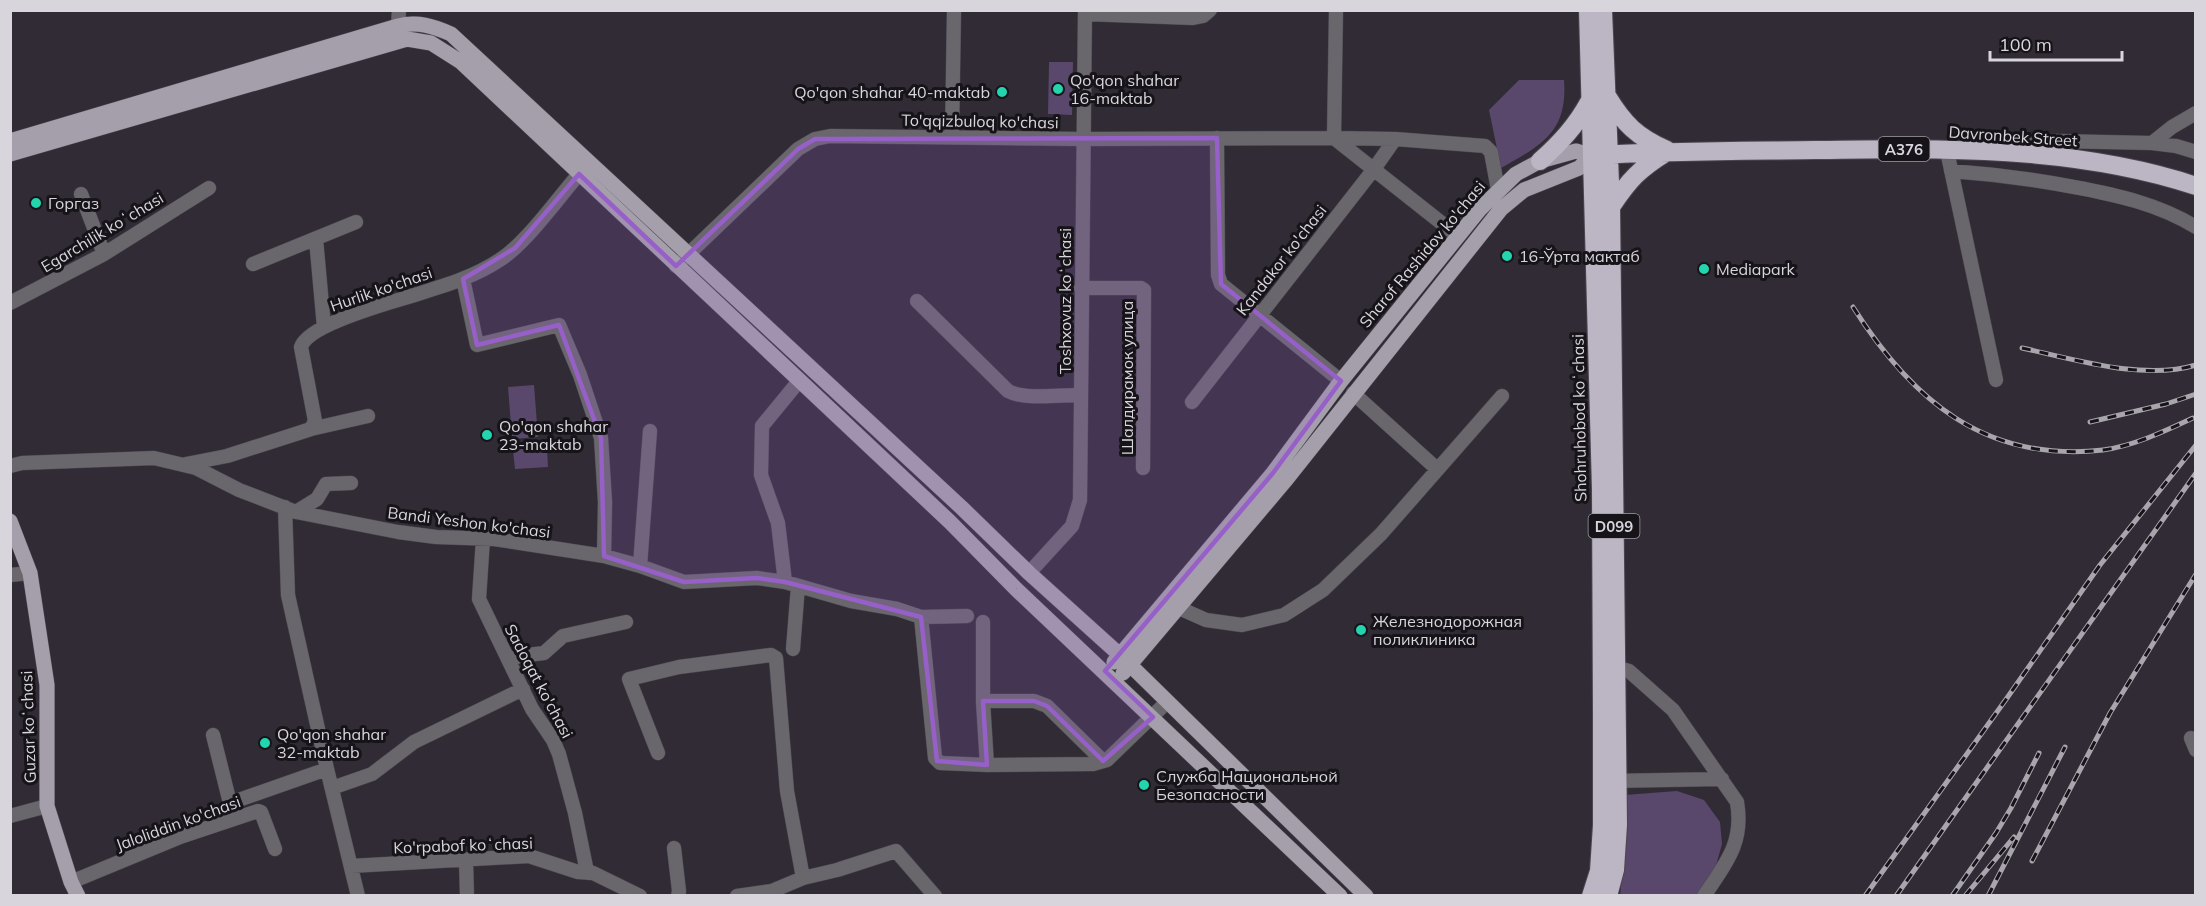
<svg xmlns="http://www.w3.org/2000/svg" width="2206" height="906" viewBox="0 0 2206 906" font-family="Mulish,sans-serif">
<rect width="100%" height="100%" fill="#302b35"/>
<path fill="#5a486c" d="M1049,62H1073L1072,115L1048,114Z
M1519,80H1564C1568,132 1542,145 1501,168L1489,110Z
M534,385L538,437L512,439L508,387Z
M547,447L548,467L515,469L513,450Z
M1677,791L1704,800L1720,822L1722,844L1715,869L1701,895L1620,896L1626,841L1625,795Z"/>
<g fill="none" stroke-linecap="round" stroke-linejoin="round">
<g stroke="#4b4650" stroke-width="15">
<path id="minor" d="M1336,10L1334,138L1395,139L1485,146L1491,152L1498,190
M1085,14L1193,18L1203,16L1210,10
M398,26L399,10
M952,137L954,10
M1217,138L1218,275L1221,284L1341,381
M2152,143L2172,127L2196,113
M1981,149L2006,140L2152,143L2176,146L2196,152
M1947,151L1996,380
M1951,171C1993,174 2032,179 2074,187C2117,195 2158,204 2196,227
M81,194L104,254
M316,239L324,327
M253,264L356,222
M676,266L798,149L815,139L830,136L1082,139L1334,138L1458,236
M463,279L477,345L559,325L580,375L601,438L605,502L604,556
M1081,288H1141L1144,290L1143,468
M917,301L1008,391C1024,400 1061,395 1080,395
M10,303L104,254L209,188
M1353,393L1437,469
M1192,402L1374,169L1395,139
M311,429L368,416
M186,464L227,456L311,429L315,421L301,347C308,325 385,304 408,297C440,287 473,278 501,259C527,242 558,198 579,174
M10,466L22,463L154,458L196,468L239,490L296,512L398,532L436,537L494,539L604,556L640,566L684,582L757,578L785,582L851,601L897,609L921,617L935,758L940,763L987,765L1093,764L1107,760L1167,702
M285,507L288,595L327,769L358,896
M296,512L317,499L326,484L351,483
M483,539L479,599L532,709L553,740L559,754L575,813L586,867L589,873
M640,566L650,431
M1029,573L1072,526L1080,500L1085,10
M10,575L30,573
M785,582L778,523L761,475L762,426L799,381
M1179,608L1206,620L1242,625L1284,615L1323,590L1381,534L1502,396
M921,617L967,616
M983,622V701L987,765
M793,649L798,586
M509,660L519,656L544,653L563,636L626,622
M1615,667L1629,671L1673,710L1737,802C1744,843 1726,863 1704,896
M983,701H1034L1047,706L1103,761
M213,735L230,803L327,769
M2191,738L2196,750
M658,753L629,679L679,667L771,655L776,658L787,791L803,878
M1610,781L1722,779
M332,788L372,774L414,742L523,689
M10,816L47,806
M674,848L679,891L678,896
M466,860L467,896
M351,866L529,856L578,872L593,873L640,896
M71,882L180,837L258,811L261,812L275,849
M737,896L772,891L803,878L837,870L896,851L935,896"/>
</g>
<g stroke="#4b4650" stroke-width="16">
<path id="major" d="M10,141L398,26C417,21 433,26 451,34L962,508L1029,573L1121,656L1366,896
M10,154L407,39L431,43L461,62L950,522L1016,589L1340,896
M10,521L30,573L47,685V806L71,882L78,896
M1114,662L1273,473L1341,381L1480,209L1516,174L1540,161L1576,151L1592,156
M1123,673L1285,481L1501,209L1524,190L1579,168L1592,156"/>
</g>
<g stroke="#4b4650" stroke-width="20">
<path id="highway" d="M1588,10L1601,490L1602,715V825L1599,871L1591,896
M1603,10L1611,207L1618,825L1615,870L1608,896
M1607,96C1624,124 1637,137 1667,150
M1597,155C1670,151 1742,151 1816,150C1940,148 2076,146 2196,186
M1540,161C1560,143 1576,126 1589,102
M1611,207C1629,180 1639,169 1667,152"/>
</g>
<use href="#minor" stroke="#69666c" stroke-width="14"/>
<use href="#major" stroke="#a49faa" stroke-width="15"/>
<use href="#highway" stroke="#bcb5c3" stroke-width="18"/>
<g stroke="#a9a5ad" stroke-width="5">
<path id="rail" d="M1853,307C1912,400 1985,463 2103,450C2134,446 2165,431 2193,418
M2022,348C2074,359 2143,381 2196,365
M2090,422L2166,404L2196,394
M2032,861L2110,713L2196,574
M1865,896L2007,698L2100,565L2196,445
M1896,896L2196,473
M1952,896L1996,833L2011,808L2039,753
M1965,896L2014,837
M1988,896L2065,747"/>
</g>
<use href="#rail" stroke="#171419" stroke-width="3" stroke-dasharray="9" stroke-linecap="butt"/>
</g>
<path fill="#975fc8" fill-opacity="0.2" stroke="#975fc8" stroke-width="4.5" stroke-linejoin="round" d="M1217,138L1221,284L1341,381L1273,473L1105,671L1153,717L1103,761L1047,706L1034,701H983L987,765L937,761L921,617L785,582L757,578L684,582L604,556L601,438L559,325L477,345L463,279L515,248L579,174L676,266L798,149L815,139Z"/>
<g fill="#23d5af" stroke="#171419" stroke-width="2">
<circle cx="1058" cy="89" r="6"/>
<circle cx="1002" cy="92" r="6"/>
<circle cx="36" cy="203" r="6"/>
<circle cx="1507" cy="256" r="6"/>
<circle cx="1704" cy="269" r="6"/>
<circle cx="487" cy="435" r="6"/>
<circle cx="1361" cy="630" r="6"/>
<circle cx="265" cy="743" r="6"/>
<circle cx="1144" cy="785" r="6"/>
</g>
<g text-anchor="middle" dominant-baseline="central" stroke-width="6" stroke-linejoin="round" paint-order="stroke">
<g fill="#171419" stroke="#9f9ba2" stroke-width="1.5">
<rect x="1878.5" y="137" width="51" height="24" rx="4.5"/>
<rect x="1588.5" y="514" width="51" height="24" rx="4.5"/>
</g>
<g font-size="15" font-weight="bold" fill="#d9d5dc">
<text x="1904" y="149">A376</text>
<text x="1614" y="526">D099</text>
</g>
<g font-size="16" fill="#d9d5dc" stroke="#171419" text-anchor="start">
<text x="1070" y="80">Qo'qon shahar<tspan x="1070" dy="18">16-maktab</tspan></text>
<text x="990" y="92" text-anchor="end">Qo'qon shahar 40-maktab</text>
<text x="48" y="203">Горгаз</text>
<text x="1519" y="256">16-Ўрта мактаб</text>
<text x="1716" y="269">Mediapark</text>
<text x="499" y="426">Qo'qon shahar<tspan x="499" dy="18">23-maktab</tspan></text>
<text x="1373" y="621">Железнодорожная<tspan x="1373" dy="18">поликлиника</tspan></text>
<text x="277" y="734">Qo'qon shahar<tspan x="277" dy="18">32-maktab</tspan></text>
<text x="1156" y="776">Служба Национальной<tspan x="1156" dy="18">Безопасности</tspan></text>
</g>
<g font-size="16" fill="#d9d5dc" stroke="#171419">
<text transform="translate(980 121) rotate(1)">To'qqizbuloq ko'chasi</text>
<text transform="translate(2013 136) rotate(4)">Davronbek Street</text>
<text transform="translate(102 232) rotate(-31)">Egarchilik koʻchasi</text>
<text transform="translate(1422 254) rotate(-50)">Sharof Rashidov ko'chasi</text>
<text transform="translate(1281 260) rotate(-52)">Kandakor ko'chasi</text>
<text transform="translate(381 289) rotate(-19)">Hurlik ko'chasi</text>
<text transform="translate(1065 301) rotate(-90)">Toshxovuz koʻchasi</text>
<text transform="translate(1127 378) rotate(-90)">Шалдирамок улица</text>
<text transform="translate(1579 418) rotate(-91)">Shohruhobod koʻchasi</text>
<text transform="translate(469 522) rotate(7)">Bandi Yeshon ko'chasi</text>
<text transform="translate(539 681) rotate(62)">Sadoqat ko'chasi</text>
<text transform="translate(28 727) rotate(-92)">Guzar koʻchasi</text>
<text transform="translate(178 823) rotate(-20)">Jaloliddin ko'chasi</text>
<text transform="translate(463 845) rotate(-2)">Ko'rpabof koʻchasi</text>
</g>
</g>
<rect width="2206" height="906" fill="none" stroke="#d9d5dc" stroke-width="24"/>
<path d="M1990 51v9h132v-9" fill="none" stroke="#d9d5dc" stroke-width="3"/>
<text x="1999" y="51" font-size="18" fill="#d9d5dc" stroke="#171419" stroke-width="4.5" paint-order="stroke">100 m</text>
</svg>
